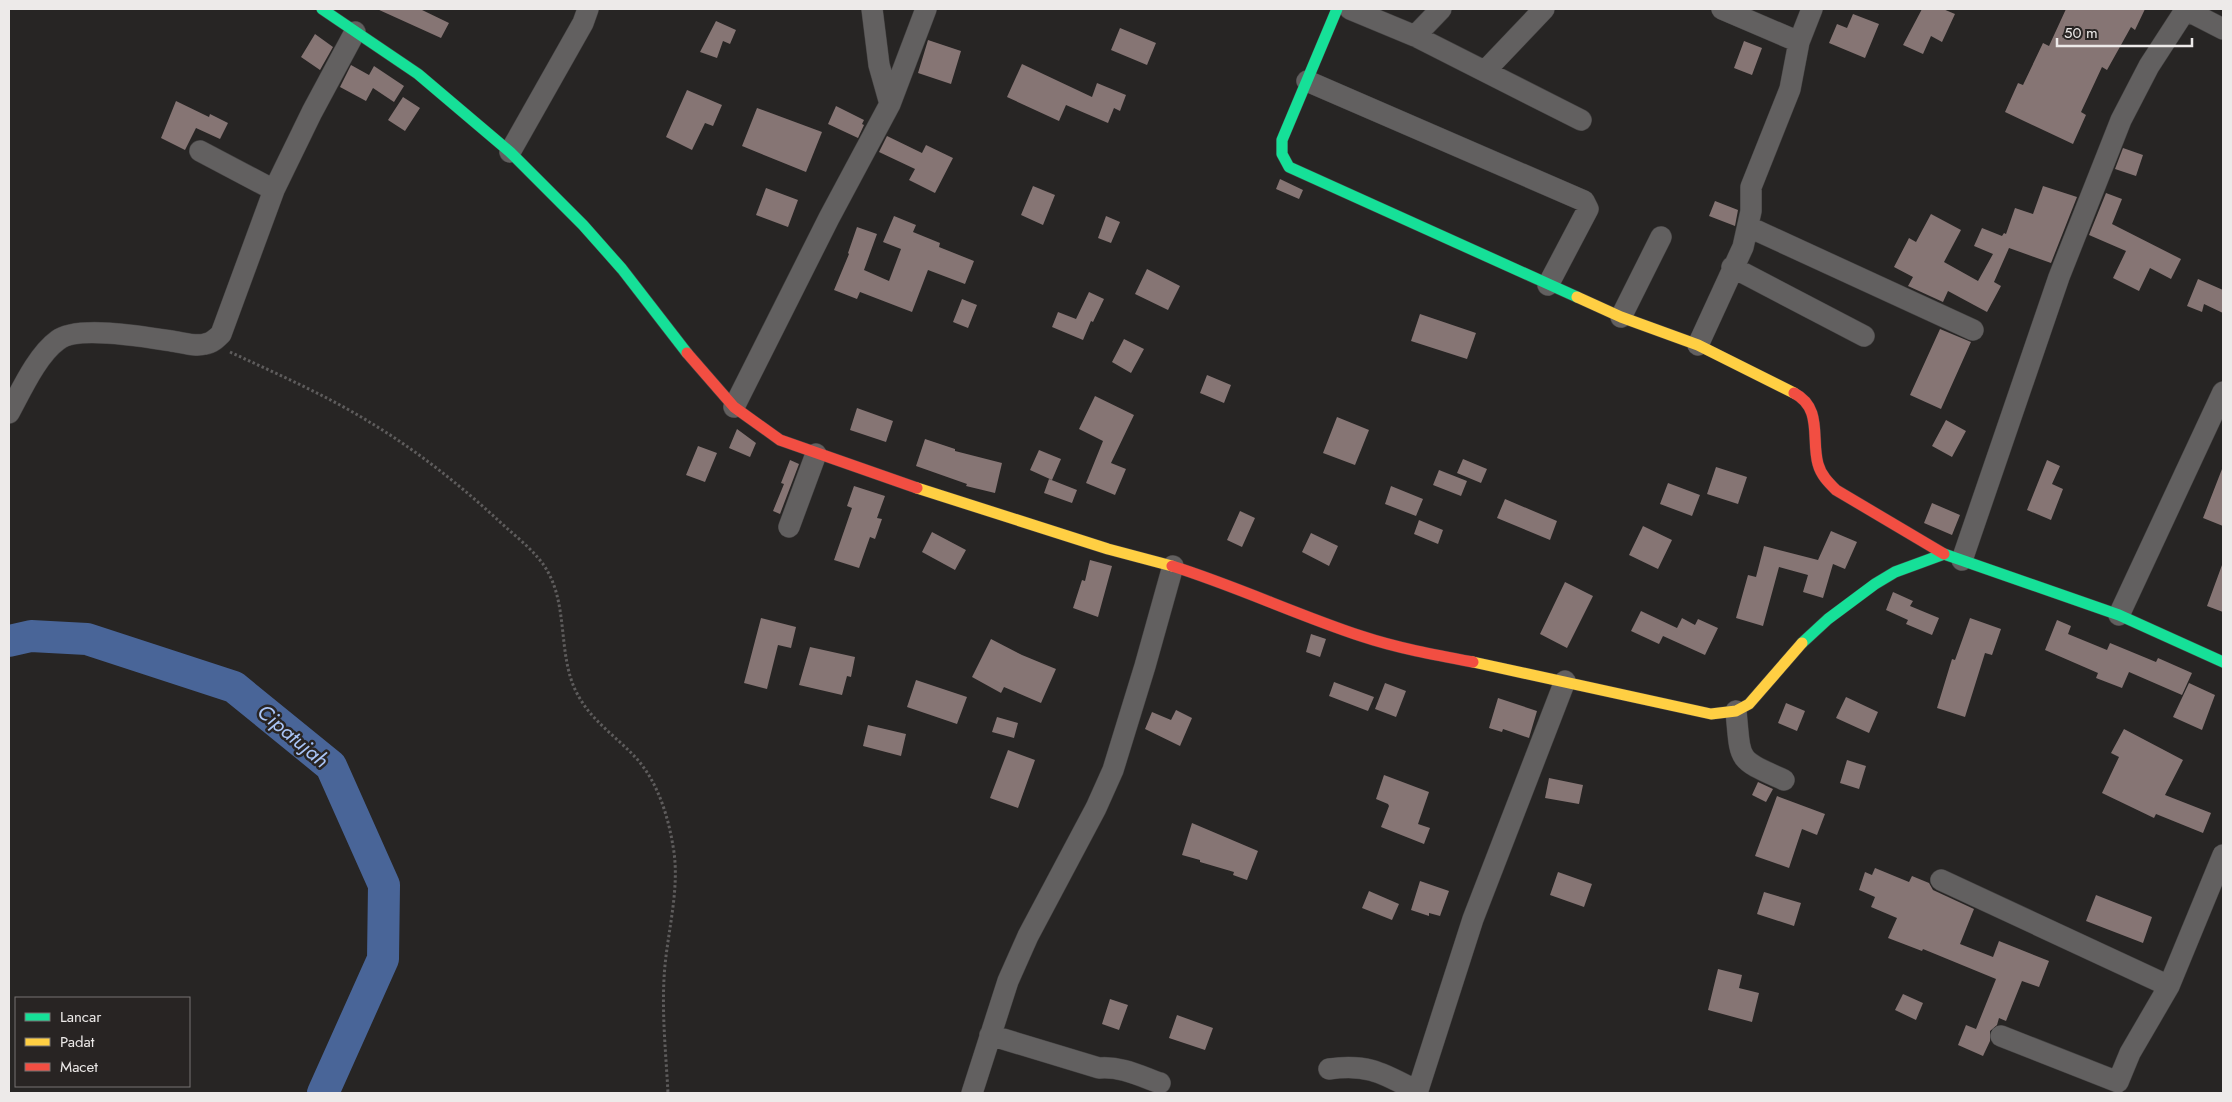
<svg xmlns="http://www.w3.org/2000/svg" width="2232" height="1102" viewBox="0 0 2232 1102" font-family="Jost,sans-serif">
<rect width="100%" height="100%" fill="#272524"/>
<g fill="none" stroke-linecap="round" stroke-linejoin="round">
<path stroke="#496598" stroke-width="32" d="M9,641L31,636L87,639L234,687L331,766L384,885L383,959L323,1093"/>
</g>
<path fill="#867574" d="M377,9H420L449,23L441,38Z
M1922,9H1943L1955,14L1942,42L1931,36L1923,54L1903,45Z
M2066,9H2145L2135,30L2131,27L2107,70L2102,67L2081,112L2086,115L2073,144L2005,112L2018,83L2023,85L2043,43L2049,46Z
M1853,14L1879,24L1865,58L1829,43L1837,24L1847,28Z
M716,21L736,30L730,44L723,41L717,58L700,52Z
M1120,28L1156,43L1147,65L1111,50Z
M315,34L333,47L320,70L301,57Z
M928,40L961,51L951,84L918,73Z
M1744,41L1762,48L1752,75L1734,68Z
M1022,64L1092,97L1097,83L1126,95L1120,111L1114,108L1108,123L1066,105L1059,121L1007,97Z
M351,65L369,75L374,66L404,86L394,102L373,88L366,101L340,87Z
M687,90L722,105L713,126L705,123L692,150L666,137Z
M403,97L420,108L405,131L388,120Z
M176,101L209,117L210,114L228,123L220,139L196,128L185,150L161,138Z
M836,106L864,120L862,124L864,125L858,138L828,124Z
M757,108L822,132L806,172L742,146Z
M887,136L922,153L926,145L953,158L935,193L909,180L915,169L879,152Z
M2123,148L2143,155L2136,176L2115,169Z
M1280,179L1303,190L1299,199L1276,189Z
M1033,186L1055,195L1043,225L1021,215Z
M2043,186L2077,197L2051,263L2009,248L1994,282L2001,286L1987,312L1948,291L1943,302L1908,286L1913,277L1894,267L1909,238L1916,242L1931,214L1961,230L1944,262L1978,281L1993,254L1974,246L1982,228L2002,236L2004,233L2006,234L2015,208L2033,214Z
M766,188L798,200L788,227L756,215Z
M2106,193L2122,199L2112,224L2181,259L2171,279L2150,268L2139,291L2113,278L2126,251L2089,235Z
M1715,201L1738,210L1735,226L1709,216Z
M894,216L916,225L913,232L940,243L939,247L974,261L965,284L928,270L912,312L860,292L857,299L834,290L849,254L848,253L857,227L877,234L864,270L889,281L901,249L883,242Z
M1106,216L1120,222L1111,243L1098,238Z
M1147,269L1180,286L1168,310L1135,294Z
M2198,279L2223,290V313L2204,304L2202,312L2187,306Z
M1089,292L1104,299L1093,322L1091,321L1083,340L1052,327L1058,312L1076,319Z
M962,299L977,305L968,328L953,322Z
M1420,314L1476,333L1467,359L1411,341Z
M1940,329L1971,342L1941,409L1910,395Z
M1124,339L1144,349L1131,373L1112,362Z
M1207,375L1231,385L1224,403L1200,393Z
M1095,396L1134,415L1111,463L1126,469L1115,495L1086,483L1103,441L1079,429Z
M857,408L893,421L886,442L850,430Z
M1337,417L1369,430L1355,465L1323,453Z
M1946,420L1966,431L1952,457L1932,446Z
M737,429L756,443L750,457L729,448Z
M925,439L955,449V451L1002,463L995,493L966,486L967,484L916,466Z
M698,446L717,453L705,482L686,475Z
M1039,450L1061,459L1052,480L1030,470Z
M1463,459L1487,469L1481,483L1457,473Z
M790,460L799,464L780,514L773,511L784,484L781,483Z
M2047,460L2060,466L2052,484L2063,489L2051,520L2027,510Z
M1716,467L1747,477L1738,504L1707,494Z
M2222,469H2223V526L2203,518Z
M1439,470L1467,481L1461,496L1433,485Z
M1049,479L1077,490L1072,503L1044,493Z
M1668,483L1700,495L1692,516L1660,504Z
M854,486L885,496L877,518L882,519L875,539L870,537L859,568L834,560L852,508L847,506Z
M1391,486L1423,499L1416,516L1385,504Z
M1505,499L1557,521L1550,540L1497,518Z
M1932,503L1960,515L1952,535L1924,523Z
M1240,511L1255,518L1242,547L1227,540Z
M1419,520L1443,530L1438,544L1414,534Z
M1643,526L1672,540L1658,569L1629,555Z
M1831,531L1857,542L1845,569L1833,564L1823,598L1803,592L1808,575L1779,567L1763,626L1736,618L1748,575L1756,577L1764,546L1818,560Z
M932,532L966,550L955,570L922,552Z
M1311,533L1338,546L1329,566L1302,552Z
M1090,560L1112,566L1098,617L1073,608L1082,580L1085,581Z
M2222,565H2223V612L2207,606Z
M1565,582L1593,596L1567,648L1540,634Z
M1893,592L1913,601L1910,606L1939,618L1932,635L1906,624L1908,620L1886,610Z
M1641,611L1677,628L1682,618L1695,625L1698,619L1718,628L1705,655L1663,636L1659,644L1631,631Z
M761,618L796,627L791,648L778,645L767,689L744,683Z
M1970,618L2001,629L1992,655L1985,653L1965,717L1937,708L1952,659L1955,660Z
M2057,620L2071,626L2068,634L2107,650L2110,643L2156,662L2158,658L2192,673L2182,695L2129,672L2122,688L2096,678L2098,673L2045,650Z
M1311,634L1326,639L1320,657L1306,652Z
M991,639L1022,655L1056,669L1041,703L1004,687L1001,693L972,677Z
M810,647L855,657L851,677L847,676L842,695L799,685Z
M916,680L967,697L957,724L907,707Z
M1334,682L1374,697L1368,711L1329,696Z
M1385,683L1406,691L1396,717L1375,709Z
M2189,683L2215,695L2202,730L2173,717Z
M1846,697L1878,712L1869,733L1836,718Z
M1498,698L1537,711L1529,738L1503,729L1502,732L1489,728Z
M1786,703L1805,711L1797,731L1778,723Z
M1176,710L1192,718L1180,746L1145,729L1152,712L1171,720Z
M997,717L1018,723L1014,738L992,732Z
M868,725L906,734L901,756L863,746Z
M2124,729L2183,760L2165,795L2211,813L2203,833L2156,814L2154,818L2102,793L2119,757L2111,753Z
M1008,750L1035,760L1018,808L990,798Z
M1847,760L1866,766L1859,789L1840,783Z
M1384,775L1429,792L1418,824L1430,828L1424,844L1381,827L1389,806L1388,804L1376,799Z
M1549,778L1583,785L1579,804L1545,798Z
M1758,782L1773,789L1766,802L1752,795Z
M1777,796L1825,814L1817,835L1802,829L1789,868L1755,856Z
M1192,823L1258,851L1247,880L1233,875L1234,872L1200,862V860L1182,855Z
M1875,868L1909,882L1912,876L1929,883L1933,890L1974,909L1960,944L1993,957L1999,941L2049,961L2039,987L2022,981L2006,1021L1999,1018L1997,1025L1990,1031V1041L1983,1056L1958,1045L1966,1025L1976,1029L1996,979L1923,949L1922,951L1888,938L1897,918L1871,907L1875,897L1859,890L1865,872L1872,875Z
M1558,872L1592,884L1584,907L1550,895Z
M1420,881L1449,891L1440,916L1429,913V916L1411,910Z
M1369,891L1399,904L1392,920L1362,908Z
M1764,892L1801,903L1794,926L1757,914Z
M2096,895L2152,917L2143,943L2086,921Z
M1718,969L1742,975L1739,988L1759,993L1752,1022L1708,1010Z
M1903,994L1923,1003L1916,1020L1895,1010Z
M1110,999L1128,1005L1119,1030L1102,1024Z
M1177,1015L1213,1028L1205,1050L1169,1038Z"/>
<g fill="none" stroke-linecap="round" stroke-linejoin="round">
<g stroke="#444242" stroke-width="22">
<path id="street" d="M872,9L879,65L890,104
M1350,9L1415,36L1581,120
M1722,9L1799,42
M2186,10L2223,29
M1415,36L1441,9
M1485,71L1544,9
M1307,81L1584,201L1588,209L1548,285
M200,151L274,190
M510,152L583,23L588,9
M1749,227L1973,330
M1732,267L1864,336
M1621,317L1661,237
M1698,345L1743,247L1751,211V187L1790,89L1799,42L1812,9
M734,407L829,218L890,104L926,9
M9,413C21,391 37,355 58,340C77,325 146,337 171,341C181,342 195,347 205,344C212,343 216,339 221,334L274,190L312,112L355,32
M789,527L816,454
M1962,560L2059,277L2121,120L2149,66L2186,9
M2119,615L2223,392
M1736,711C1741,763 1736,758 1784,780
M1941,880L2169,986
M990,1035L1099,1068C1121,1066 1140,1076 1160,1083
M2001,1036L2118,1082L2130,1053L2169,986L2223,855
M1329,1069C1368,1063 1384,1074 1417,1091
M972,1093L1008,981L1028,936L1096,808L1113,770L1145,666L1173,566
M1417,1093L1473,919L1565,681"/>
</g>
<g stroke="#444242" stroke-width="12">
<path id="fast" d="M322,9L418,74L510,152L583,225L622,269L687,353
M1337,9L1282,140V154L1289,167L1577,297
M1802,643L1828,619L1875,584L1895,572L1944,554L2119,615L2223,662"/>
</g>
<g stroke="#444242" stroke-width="12">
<path id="slow" d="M1577,297L1621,317L1698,345L1794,393
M917,488L1108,549L1172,566
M1473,662L1711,714L1736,711L1749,704L1802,643"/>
</g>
<g stroke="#444242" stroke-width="12">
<path id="jam" d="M687,353L734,407L780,440L917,488
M1794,393C1823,408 1811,439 1818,464C1821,475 1828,482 1836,490L1944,554
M1172,566C1236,586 1297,615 1361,636C1397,648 1435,655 1473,662"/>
</g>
<path stroke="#5e5c5c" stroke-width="3" stroke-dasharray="2.5 2.5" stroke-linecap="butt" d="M230,352C277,374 326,395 371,423C416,450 460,485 499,521C516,537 537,552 548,572C569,610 557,660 579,697C593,722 618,738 637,759C658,783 668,816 673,846C681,890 666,935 664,979C662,1017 666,1055 668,1093"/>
<use href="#street" stroke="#626060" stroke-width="21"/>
<use href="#fast" stroke="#16e098" stroke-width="11"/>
<use href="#slow" stroke="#ffcf43" stroke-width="11"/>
<use href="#jam" stroke="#f24e42" stroke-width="11"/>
</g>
<g text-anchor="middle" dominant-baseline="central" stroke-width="5" stroke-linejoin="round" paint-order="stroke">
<g font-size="21" font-style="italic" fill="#a9c4f6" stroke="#282423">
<text transform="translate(293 736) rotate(40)">Cipatujah</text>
</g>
</g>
<rect width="2232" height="1102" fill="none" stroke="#edeae9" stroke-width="20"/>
<rect x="15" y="997" width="175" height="90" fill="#282423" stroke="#777372"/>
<rect x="25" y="1013" width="25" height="8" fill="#16e098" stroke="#777372"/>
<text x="60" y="1022" font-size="15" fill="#edeae9">Lancar</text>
<rect x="25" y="1038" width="25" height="8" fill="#ffcf43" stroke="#777372"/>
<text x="60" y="1047" font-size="15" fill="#edeae9">Padat</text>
<rect x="25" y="1063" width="25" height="8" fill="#f24e42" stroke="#777372"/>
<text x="60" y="1072" font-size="15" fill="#edeae9">Macet</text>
<path d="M2057 38v8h135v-8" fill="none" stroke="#edeae9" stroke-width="2.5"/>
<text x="2064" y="38" font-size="15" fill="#edeae9" stroke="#282423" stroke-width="4" paint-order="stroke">50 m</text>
</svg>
